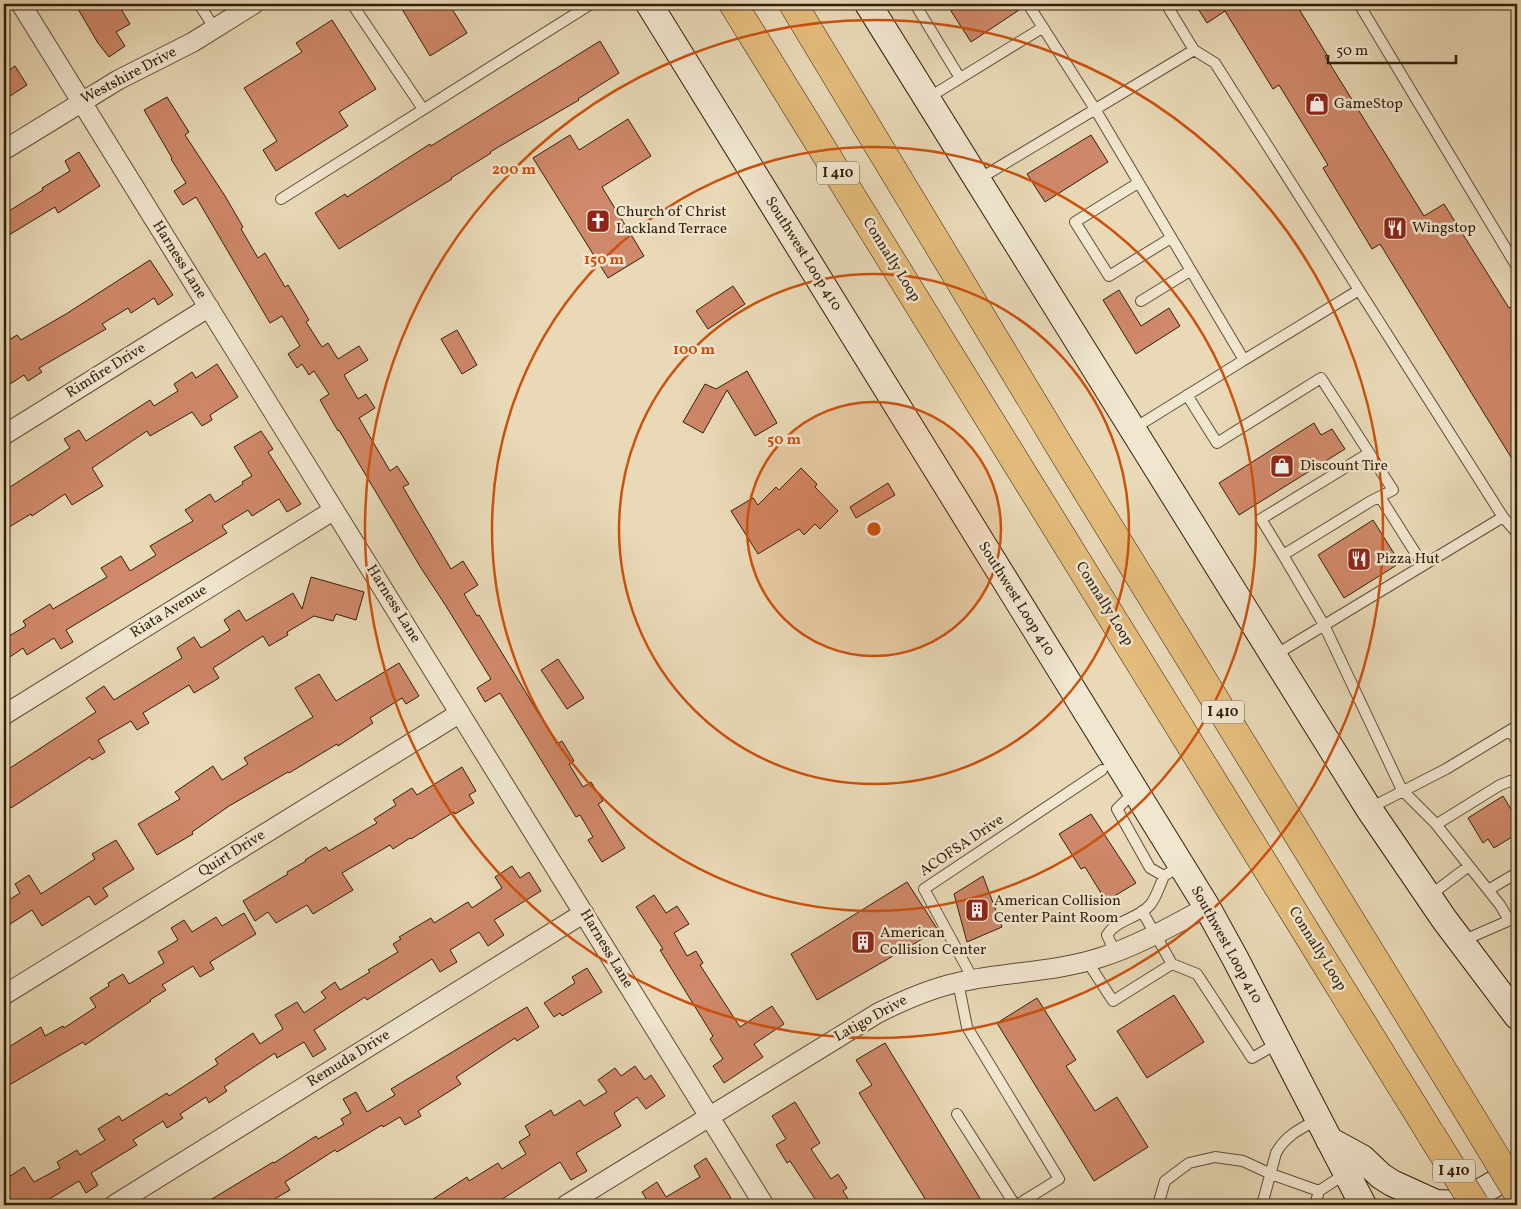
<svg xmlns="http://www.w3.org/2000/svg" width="1521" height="1209" viewBox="0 0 1521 1209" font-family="Vollkorn,serif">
<rect width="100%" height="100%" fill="#e9d9b7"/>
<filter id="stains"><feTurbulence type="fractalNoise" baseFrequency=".004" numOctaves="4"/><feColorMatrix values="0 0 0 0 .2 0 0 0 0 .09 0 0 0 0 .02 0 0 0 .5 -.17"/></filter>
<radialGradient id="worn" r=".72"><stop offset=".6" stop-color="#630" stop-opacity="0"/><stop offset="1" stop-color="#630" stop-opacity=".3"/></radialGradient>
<path fill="#cf8869" stroke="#321f0a" d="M75,4H118L130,24L116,32L125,46L109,57L98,43Z
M399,4H449L467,33L430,56Z
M962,4H1021L1022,8L971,42L951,11Z
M1195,4H1296L1327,55L1325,56L1424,216L1444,204L1509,308L1517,303V467L1380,244L1372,249L1323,168L1328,165L1279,85L1273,89L1225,11L1207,23Z
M332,20L376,89L339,112L348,126L276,171L263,150L277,141L244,88L302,52L296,43Z
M600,41L619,73L578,99L579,100L490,152L491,153L451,178L452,179L339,249L315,213L345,194L347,197L430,144L431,146Z
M15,66L27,85L4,100V74Z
M167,97L189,132L185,135L225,196L243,227L241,229L258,258L265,253L285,287L288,285L309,320L306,322L322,347L328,343L338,359L359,346L368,360L344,375L358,399L366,394L375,408L359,418L390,471L397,466L409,484L403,487L451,569L463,561L478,585L464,594L477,616L479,615L557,744L562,741L574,761L569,764L583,787L591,782L603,801L598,804L625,848L602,862L588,840L593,837L580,815L576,817L500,693L485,702L477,688L491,679L446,606L421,568L339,430L338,431L320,400L329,394L314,371L309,375L302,364L297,368L288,354L300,346L282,316L270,323L196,197L183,205L174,191L186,183L171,159L172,158L144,110Z
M628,119L651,156L602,187L644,256L608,278L533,158L570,135L579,150Z
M1091,135L1108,162L1045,202L1027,174Z
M79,152L100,186L58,213L55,207L4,238V214L43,190L42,188L70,171L65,161Z
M150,260L173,295L158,305L154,298L131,313L128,308L102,324L106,329L39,368L42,372L28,381L24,375L4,388V343L17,335L21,340L66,314Z
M733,286L745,304L708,329L696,311Z
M1119,290L1141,326L1169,308L1180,326L1136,354L1103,300Z
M457,330L477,365L462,374L441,339Z
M217,364L238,397L210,415L212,420L202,426L192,412L150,436L147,431L92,468L103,486L72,505L65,494L32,516L31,514L4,530V491L70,448L64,439L79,430L86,441L150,400L154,406L178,391L174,384L192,372L196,378Z
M747,371L777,423L755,436L727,390L703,433L683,422L705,384L716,389Z
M1314,423L1321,435L1332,429L1345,449L1239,515L1219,483Z
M261,431L273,449L268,452L301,504L287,512L279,499L252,516L248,510L222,526L227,533L66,630L73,642L61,649L54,638L27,655L23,648L4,661V639L26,626L23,621L50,604L53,609L107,577L101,568L121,556L130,571L156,555L150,546L193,521L185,510L210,494L215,502L243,484L242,482L252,476L234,447Z
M801,468L817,484L815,487L838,511L820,529L815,524L804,535L799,529L758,554L731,511L753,498L758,505L776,487L779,490Z
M888,483L895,495L856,518L850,507Z
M1373,520L1400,563L1344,598L1318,555Z
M311,577L364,592L356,620L336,614L333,621L314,616L287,632L288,635L269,646L263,636L213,668L219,678L194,693L189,685L143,713L149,723L137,730L131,721L98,740L105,752L92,760L90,757L11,808L4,797V772L96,712L86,698L104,686L114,700L182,658L177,648L194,637L201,648L230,630L224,620L239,610L246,621L293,593L302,609Z
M558,659L584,698L567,709L541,670Z
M399,663L419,696L406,704L402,698L370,718L373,723L338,746L337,744L289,773L288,772L229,806L192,832L193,834L157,855L138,824L180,799L175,792L213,766L222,780L248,764L244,758L313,717L295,688L319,674L336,701Z
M462,767L476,791L469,795L474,803L455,814L454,812L411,839L410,838L393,849L390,845L342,873L353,890L313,914L307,905L276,923L268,912L255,921L243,901L288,874L287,872L306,861L305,860L326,847L329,851L377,823L374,819L396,805L393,800L412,788L417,795Z
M1503,796L1517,819V834L1494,848L1488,839L1483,843L1468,818Z
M1091,814L1136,883L1106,901L1085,867L1081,869L1059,834Z
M116,840L134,869L103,888L108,896L95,905L89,896L42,926L32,910L4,928V903L20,893L15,884L29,875L41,894L95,859L92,854Z
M512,866L520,878L529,872L541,891L494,920L504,935L488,946L479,932L450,950L457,962L440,972L432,959L367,1000L365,997L314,1030L326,1049L313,1057L304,1042L277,1058L275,1053L224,1087L227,1091L209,1103L206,1097L180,1114L183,1118L167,1128L163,1121L133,1140L137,1145L91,1173L98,1185L86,1193L79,1181L46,1201L49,1205H4V1180L24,1167L34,1182L60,1168L57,1162L77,1150L80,1155L105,1140L98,1129L119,1116L122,1121L167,1093L169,1096L218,1064L215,1059L253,1033L260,1044L283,1029L275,1015L297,1002L304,1013L326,998L321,992L335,982L340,990L370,972L368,970L398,952L393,944L401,939L399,937L431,918L434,923L468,902L472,908L502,888L495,877Z
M983,876L1002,927L967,942L954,894Z
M907,882L938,930L817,1000L791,954Z
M654,895L666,913L677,906L689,924L674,933L687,956L696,951L703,963L700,965L740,1027L772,1006L784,1024L754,1044L763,1057L724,1083L713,1066L723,1059L710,1039L713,1036L660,950L663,949L636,907Z
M244,913L256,934L210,962L214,969L200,977L193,966L162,985L166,990L150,1000L151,1001L85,1045L83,1042L4,1088V1050L41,1027L45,1036L63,1026L64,1028L96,1007L90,998L109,986L108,983L123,974L129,984L164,963L158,952L178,940L171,928L184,920L192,932L216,917L222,926Z
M587,968L602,992L562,1016L560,1013L554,1017L544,1003L575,983L572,977Z
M1174,995L1204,1042L1147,1078L1117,1031Z
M1037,998L1076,1060L1066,1066L1095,1111L1117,1097L1148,1147L1094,1181L997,1023Z
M527,1007L539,1027L517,1041L515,1038L456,1077L461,1084L418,1111L421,1116L405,1125L400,1117L383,1127L382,1125L337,1152L335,1150L285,1182L290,1190L264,1205H202L273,1162L274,1163L316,1136L318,1139L344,1124L341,1119L351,1113L343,1099L356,1092L367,1112L395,1095L391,1089Z
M885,1043L899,1066L984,1205H929L859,1093L872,1085L856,1060Z
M635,1066L645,1080L651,1075L665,1096L646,1109L637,1097L614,1113L621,1126L576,1153L587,1171L571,1180L560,1162L493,1205H424L467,1177L469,1181L498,1163L502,1169L526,1154L519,1142L530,1135L525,1126L551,1110L554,1116L580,1100L584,1106L607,1092L598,1080L615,1068L621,1076Z
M795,1102L820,1143L811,1149L831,1179L838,1174L847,1188L843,1191L852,1205H819L790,1161L787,1163L776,1145L786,1139L772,1116Z
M706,1158L731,1198L718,1205H650L642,1192L657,1182L666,1197L700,1177L694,1166Z"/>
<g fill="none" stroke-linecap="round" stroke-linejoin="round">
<g stroke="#604e35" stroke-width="12">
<path id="service" d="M199,4L215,29
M352,4L423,109
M915,4L960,78
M1028,4L1095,109L1244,360L1133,429
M1166,4L1194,50L1215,63L1503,517L1517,533
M1359,4L1517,267
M928,98L1042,28
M979,179L1194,50
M1138,183L1075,222L1109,276L1171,238
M281,199L591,4
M1141,301L1190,271
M1244,360L1359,290
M1187,395L1217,443L1321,378L1393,490L1371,501L1283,555L1324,625L1402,790L1435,823L1500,905L1509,920
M1380,497L1423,565
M1283,555L1261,519L1369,453
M1275,655L1503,517
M1510,730L1517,742
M1135,791L1117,809L1150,868L1164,876L1180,866
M1370,808L1446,769L1517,726
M1437,824L1500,785L1510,781L1517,783
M1488,890L1517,873
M1429,896L1469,866
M1142,911L1172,964
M1462,941L1517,917
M1115,952L1107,935C1117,919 1138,919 1150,905C1156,898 1160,885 1164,876
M1087,961L1113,1001L1172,964L1197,974L1252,1058L1278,1043
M973,979L924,889L1102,770
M958,982L967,1027L1059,1179L1017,1205
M957,1114L1015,1205
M1158,1205L1165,1181L1189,1163L1215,1157L1243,1161L1271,1174L1319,1191
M1262,1205L1276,1153C1286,1135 1300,1129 1317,1120
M1315,1205L1319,1191L1345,1174"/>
</g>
<g stroke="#604e35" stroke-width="21">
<path id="minor" d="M21,4L764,1205
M4,150L118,80L193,42L254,4
M4,435L209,307
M4,715L334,510
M4,995L460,713
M114,1205L584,913
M566,1205L878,1013C904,1000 931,988 960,982C1006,972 1054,972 1099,958C1137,946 1172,926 1207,907"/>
</g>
<g stroke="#321f0a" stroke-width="28">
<path id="secondary" d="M649,4L1207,907L1235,958L1363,1205
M868,4L1369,809L1444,919L1517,1016
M1329,1140L1362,1158L1381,1176L1392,1183L1436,1203L1460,1204L1501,1180L1517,1168"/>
</g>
<g stroke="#321f0a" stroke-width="29">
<path id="motorway" d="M733,4L1432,1136
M793,4L1066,457L1469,1113"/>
</g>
<use href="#service" stroke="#f1e6d0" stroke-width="10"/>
<use href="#minor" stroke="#f1e6d0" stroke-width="19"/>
<use href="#secondary" stroke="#f1e6d0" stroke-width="26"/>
<use href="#motorway" stroke="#e4bc7c" stroke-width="28"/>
<g stroke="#321f0a" stroke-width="29" stroke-linecap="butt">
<path id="motorway-bridge" d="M1469,1113L1517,1192
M1432,1136L1475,1205"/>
</g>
<use href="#motorway-bridge" stroke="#e4bc7c" stroke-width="28"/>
</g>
<circle cx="874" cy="529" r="127" fill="#cd500c" fill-opacity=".12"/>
<g fill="none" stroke="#cd500c" stroke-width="2.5">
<circle cx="874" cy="529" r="127"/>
<circle cx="874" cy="529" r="255"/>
<circle cx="874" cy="529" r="382"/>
<circle cx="874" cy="529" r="509"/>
</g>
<defs>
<g id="shop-square" transform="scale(1.25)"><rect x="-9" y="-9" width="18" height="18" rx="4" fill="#8f2418" stroke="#f1e6d0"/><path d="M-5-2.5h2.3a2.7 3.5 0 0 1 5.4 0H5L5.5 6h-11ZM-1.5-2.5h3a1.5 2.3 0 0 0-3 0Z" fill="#fff"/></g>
<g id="church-square" transform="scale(1.25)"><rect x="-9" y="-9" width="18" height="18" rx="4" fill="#8f2418" stroke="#f1e6d0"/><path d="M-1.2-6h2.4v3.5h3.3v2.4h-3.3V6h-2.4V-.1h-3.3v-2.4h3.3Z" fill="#fff"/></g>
<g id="restaurant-square" transform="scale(1.25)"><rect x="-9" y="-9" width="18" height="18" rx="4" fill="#8f2418" stroke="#f1e6d0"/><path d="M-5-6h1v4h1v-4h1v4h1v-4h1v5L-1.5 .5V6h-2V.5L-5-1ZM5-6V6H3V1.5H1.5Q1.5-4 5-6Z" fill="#fff"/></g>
<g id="building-square" transform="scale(1.25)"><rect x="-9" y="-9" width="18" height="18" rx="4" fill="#8f2418" stroke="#f1e6d0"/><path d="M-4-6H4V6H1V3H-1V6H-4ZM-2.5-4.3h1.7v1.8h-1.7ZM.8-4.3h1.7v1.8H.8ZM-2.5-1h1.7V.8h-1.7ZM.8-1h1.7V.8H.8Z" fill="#fff"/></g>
</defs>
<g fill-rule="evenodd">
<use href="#shop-square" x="1317" y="104"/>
<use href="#church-square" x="598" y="221"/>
<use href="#restaurant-square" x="1395" y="228"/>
<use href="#shop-square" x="1282" y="466"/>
<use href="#restaurant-square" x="1359" y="559"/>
<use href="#building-square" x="977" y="910"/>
<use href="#building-square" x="863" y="942"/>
</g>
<g text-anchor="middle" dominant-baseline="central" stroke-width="5" stroke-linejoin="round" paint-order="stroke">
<g fill="#f1e6d0" stroke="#6b5b45" stroke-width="1">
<rect x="817" y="161.5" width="42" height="23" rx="4"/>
<rect x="1202" y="700.5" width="42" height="23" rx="4"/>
<rect x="1433" y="1159.5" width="42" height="23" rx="4"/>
</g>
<g font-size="14" font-weight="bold" fill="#321f0a">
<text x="838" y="173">I 410</text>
<text x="1223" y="712">I 410</text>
<text x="1454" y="1171">I 410</text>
</g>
<g font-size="15" fill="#321f0a" stroke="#f1e6d0">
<text transform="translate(129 76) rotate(-28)">Westshire Drive</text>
<text transform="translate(803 254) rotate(58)">Southwest Loop 410</text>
<text transform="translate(179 260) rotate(58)">Harness Lane</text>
<text transform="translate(891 260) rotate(58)">Connally Loop</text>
<text transform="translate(106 371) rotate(-32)">Rimfire Drive</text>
<text transform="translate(1016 599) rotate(58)">Southwest Loop 410</text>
<text transform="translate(393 604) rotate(58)">Harness Lane</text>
<text transform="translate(1104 604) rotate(58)">Connally Loop</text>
<text transform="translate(169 612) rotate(-32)">Riata Avenue</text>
<text transform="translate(962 846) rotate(-34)">ACOFSA Drive</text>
<text transform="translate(232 854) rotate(-32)">Quirt Drive</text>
<text transform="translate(1226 945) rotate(61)">Southwest Loop 410</text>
<text transform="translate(606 949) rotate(59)">Harness Lane</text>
<text transform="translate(1317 949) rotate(58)">Connally Loop</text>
<text transform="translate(871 1019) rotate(-29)">Latigo Drive</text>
<text transform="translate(349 1059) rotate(-32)">Remuda Drive</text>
</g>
<g font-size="15" fill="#321f0a" stroke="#f1e6d0" text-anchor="start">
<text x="1334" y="104">GameStop</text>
<text x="616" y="212">Church of Christ<tspan x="616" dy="17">Lackland Terrace</tspan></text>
<text x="1412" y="228">Wingstop</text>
<text x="1300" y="466">Discount Tire</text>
<text x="1376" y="559">Pizza Hut</text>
<text x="994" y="901">American Collision<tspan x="994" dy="17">Center Paint Room</tspan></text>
<text x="880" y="933">American<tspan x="880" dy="17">Collision Center</tspan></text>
</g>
</g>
<circle cx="874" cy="529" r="8" fill="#cd500c" stroke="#f1e6d0" stroke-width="2.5"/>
<g font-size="15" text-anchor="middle" font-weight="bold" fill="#cd500c" stroke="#f1e6d0" stroke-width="5" stroke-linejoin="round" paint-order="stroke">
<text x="514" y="174">200 m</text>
<text x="604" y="264">150 m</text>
<text x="694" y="354">100 m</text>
<text x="784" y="444">50 m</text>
</g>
<rect width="1521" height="1209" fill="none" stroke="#e9d9b7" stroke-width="20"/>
<rect x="5" y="5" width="1511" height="1199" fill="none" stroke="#321f0a" stroke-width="2.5"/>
<rect x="10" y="10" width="1501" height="1189" fill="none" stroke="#321f0a"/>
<path d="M1328 55v8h128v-8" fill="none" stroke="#321f0a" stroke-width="2.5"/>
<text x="1336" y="55" font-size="15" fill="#321f0a" stroke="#f1e6d0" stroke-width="4" paint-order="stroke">50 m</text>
<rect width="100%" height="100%" filter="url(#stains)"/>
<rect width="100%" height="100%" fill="url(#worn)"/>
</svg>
